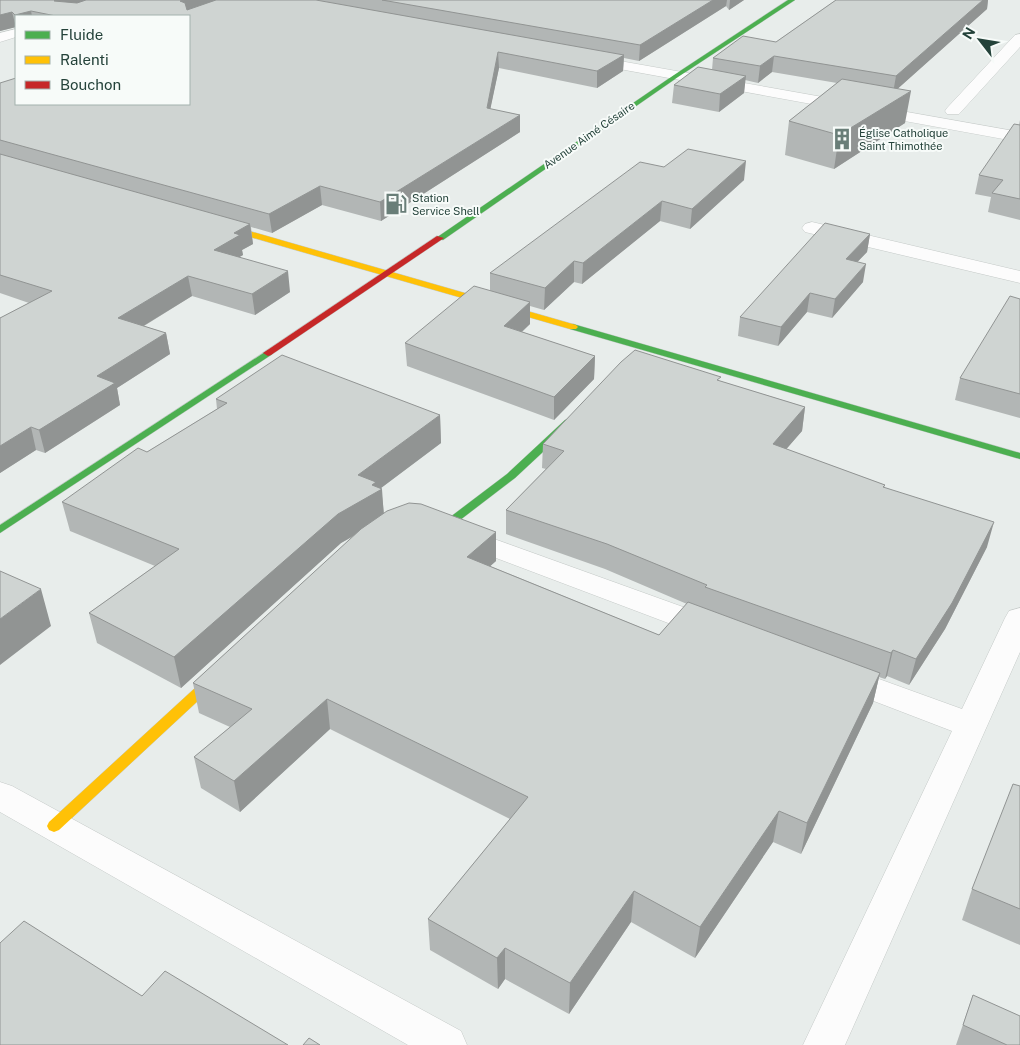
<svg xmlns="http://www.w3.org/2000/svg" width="1020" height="1045" viewBox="0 0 1020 1045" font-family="'Public Sans',sans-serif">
<rect width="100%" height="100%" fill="#e8edeb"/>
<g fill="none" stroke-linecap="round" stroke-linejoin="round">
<g stroke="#c5cac8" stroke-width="1">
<path id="street" d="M16,29V37L0,42V33Z
M1020,34V47L959,114H947L945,111L947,108L1015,35Z
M586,55L1020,132V142L581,62L579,59Z
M812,222L1020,271V283L805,232L802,228L805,224Z
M461,527L722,621L726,628L722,635L711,638L700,635L451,541L447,535L451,529Z
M1020,608V652L845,1045H803L952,731L832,685L827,677L832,669L843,666L962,709L1005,618L1009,611Z
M0,782L12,786L461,1031L467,1045H408L0,812Z"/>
</g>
<g stroke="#c3cbc8" stroke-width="1">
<path id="fast" d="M788,0H795L678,77L443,240L436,238L674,75Z
M573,324L1020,453V459L570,329V325Z
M268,350L273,353L271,355L0,533V525Z
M569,419L574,422L573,424L515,478L447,530L443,531L421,524L419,522L425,519L441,524L507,474L565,420Z"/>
</g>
<g stroke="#c3cbc8" stroke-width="1">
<path id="slow" d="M212,222H218L576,325L578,327L576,329H570L212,226Z
M224,665L229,666L230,669L229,672L59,830L54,832L49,830L47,826L49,822L219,666Z"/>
</g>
<g stroke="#c3cbc8" stroke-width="1">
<path id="jam" d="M437,236L444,238L271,355L268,356L263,353Z"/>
</g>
<use href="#street" fill="#fcfcfc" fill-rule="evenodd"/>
<use href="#fast" fill="#4caf50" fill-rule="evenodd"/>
<use href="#slow" fill="#ffc107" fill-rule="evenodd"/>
<use href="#jam" fill="#c62828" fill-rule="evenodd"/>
</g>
<path fill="#b2b6b5" d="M0,0H744L729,10L726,6L639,61L624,58L623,71L597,88L499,68L490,109L520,115V132L381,221L322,205L272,233L251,227L253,244L242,250L243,255L239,257L290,292L255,315L192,296L144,326L166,333L170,354L117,388L120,405L45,453L36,450L0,473V318L29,303L0,293V83L16,104L189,16H16V28V27L0,31Z
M836,0H988L987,9L898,88L905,123L834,169L785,155L789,121L837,83L772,72L758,83L745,80L744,93L719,112L672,103L674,85L712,70L713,58L776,42Z
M1020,120V220L988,212L991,197L975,194L979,175L1019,125Z
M664,167L744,180L690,229L660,221L582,284L574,282L544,310L530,306V324L522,332L595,356L594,379L554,420L407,366L405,343L490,291V273Z
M870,234L867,252L857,262L863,282L832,318L807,312L778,346L738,336L740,317Z
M1020,299V418L955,400L960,378Z
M720,381L805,407L802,431L786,449L885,485L884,488L987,547L945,629L909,685L887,676L885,679L879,677L873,703L801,854L773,842L695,958L631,922L569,1014L505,979L498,989L430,950L428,919L510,819L330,729L240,812L201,788L194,757L230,727L199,713L193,683L354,536L341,543L181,688L97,643L89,613L155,566L70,531L62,502L147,452L217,409L216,399L440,415L441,443L381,488L384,513L496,532V561L490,566L659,635L687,604L605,569L506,534V510L546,469L542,468L543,444Z
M1020,786V945L962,920L972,889Z
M973,995L1020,1045H956Z"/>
<path fill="#919493" d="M55,0H95L60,11L54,1Z
M184,0H224L182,16L180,1Z
M713,0H727L726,6L639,61L640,45Z
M730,0H744L729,10Z
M983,0H988L987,9L893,93L896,76Z
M31,11L32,16H16V23L15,15Z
M12,12L16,27L0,31V15Z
M498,52L499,68L487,125V108Z
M624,55L623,71L597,88V71Z
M774,56L772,72L758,83L760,66Z
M746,76L744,93L719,112L720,94Z
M911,91L905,123L834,169L839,135Z
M520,115V132L381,221L380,202Z
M746,161L744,180L690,229L692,209Z
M320,186L322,205L272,233L269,214Z
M662,201L660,221L582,284L583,263Z
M250,224L253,244L242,250L243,255L216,271L214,250L234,233Z
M870,234L867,252L843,277L846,259Z
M574,261V282L544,310L545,288Z
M866,264L863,282L832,318L835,299Z
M288,271L290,292L255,315L252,294Z
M188,276L192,296L122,339L118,318Z
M810,293L807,312L778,346L781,327Z
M530,302V324L504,348V326Z
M166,333L170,354L117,388L120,405L45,453L39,430L97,376Z
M595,356L594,379L554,420V397Z
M805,407L802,431L770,468L773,444Z
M440,415L441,443L377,491L382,489L384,518L341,543L181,688L174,657L358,475Z
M31,427L36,450L0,473V446Z
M994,522L987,547L945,629L909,685L916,659Z
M496,532V561L468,586L467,557Z
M41,589L51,626L0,665V619Z
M893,650L887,676L885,679L891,653Z
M880,673L873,703L801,854L807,823Z
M327,699L330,729L240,812L234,781Z
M779,811L773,842L695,958L700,927Z
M634,891L631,922L569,1014L570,983Z
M505,948V979L498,989L497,958Z"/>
<path fill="#cfd4d2" stroke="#919493" d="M0,0H55L54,1L77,3L86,0H184L180,1L185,3L187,10L216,0H316L624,55L597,71L498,52L487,108L520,115L380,202L320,186L269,214L0,140V83L16,78V104H189V16H56L31,11L15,15L12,12L0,15Z
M382,0H713L640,45Z
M836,0H983L896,76L774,56L760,66L713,58L743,36L776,42Z
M698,67L746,76L720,94L674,85Z
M842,79L911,91L839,135L789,121Z
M1014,124L1020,125V199L992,193L1003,180L979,175Z
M688,149L746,161L692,209L662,201L583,263L574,261L545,288L490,273L640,162L664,167Z
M0,154L250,224L234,233L240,235L214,250L288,271L252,294L188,276L118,318L166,333L97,376L115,383L39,430L31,427L0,446V318L52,291L0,275Z
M825,223L870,234L846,259L866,264L835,299L810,293L781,327L740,317Z
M474,286L530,302L504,326L595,356L554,397L405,343Z
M1010,296L1020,299V394L960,378Z
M635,350L721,377L717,380L805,407L773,444L885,485L883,487L994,522L952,603L916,659L893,650L891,653L705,587L707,585L607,544L506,510L564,451L543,444L621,362Z
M282,355L440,415L358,475L376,482L372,485L382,489L338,514L174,657L89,613L179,549L62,502L138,448L147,452L227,403L216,399Z
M409,503L421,504L496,532L467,557L659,635L688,602L880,673L807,823L779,811L700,927L634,891L570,983L505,948L497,958L428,919L528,797L327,699L234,781L194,757L252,709L193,683L361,529L387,511Z
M0,571L41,589L0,619Z
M1013,784L1020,786V909L972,889Z
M24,921L142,996L165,971L288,1045H0V943Z
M973,995L1020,1016V1045H1007L963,1025Z
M309,1038L320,1045H303Z"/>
<defs>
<g id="building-bare" transform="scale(1.725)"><path d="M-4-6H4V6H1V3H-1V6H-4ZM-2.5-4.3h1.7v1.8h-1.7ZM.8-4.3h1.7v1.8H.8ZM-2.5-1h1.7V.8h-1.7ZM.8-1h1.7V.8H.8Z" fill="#697e78" stroke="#f7fbf9" stroke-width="2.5" paint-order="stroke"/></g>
<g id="fuel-bare" transform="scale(1.725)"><path d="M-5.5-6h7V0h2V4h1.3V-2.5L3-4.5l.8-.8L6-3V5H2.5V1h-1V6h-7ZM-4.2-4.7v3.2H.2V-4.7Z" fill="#697e78" stroke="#f7fbf9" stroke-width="2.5" paint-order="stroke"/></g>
</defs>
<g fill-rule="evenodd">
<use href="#building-bare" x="842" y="139"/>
<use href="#fuel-bare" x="396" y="204"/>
</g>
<g text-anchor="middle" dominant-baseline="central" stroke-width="4" stroke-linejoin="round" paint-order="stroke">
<g font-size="11" fill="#24423a" stroke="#f7fbf9" text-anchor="start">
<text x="859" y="133">Église Catholique<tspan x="859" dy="13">Saint Thimothée</tspan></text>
<text x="412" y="198">Station<tspan x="412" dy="13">Service Shell</tspan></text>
</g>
<g font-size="11" fill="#24423a" stroke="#f7fbf9">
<text transform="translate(589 135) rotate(-35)">Avenue Aimé Césaire</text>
</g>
</g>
<rect x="15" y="15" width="175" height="90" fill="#f7fbf9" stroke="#a3b1ad"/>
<rect x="25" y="31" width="25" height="8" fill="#4caf50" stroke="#a3b1ad"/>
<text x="60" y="40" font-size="15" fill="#24423a">Fluide</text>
<rect x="25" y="56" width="25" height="8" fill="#ffc107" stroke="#a3b1ad"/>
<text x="60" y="65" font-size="15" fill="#24423a">Ralenti</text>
<rect x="25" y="81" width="25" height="8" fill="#c62828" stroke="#a3b1ad"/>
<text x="60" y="90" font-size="15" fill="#24423a">Bouchon</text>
<g transform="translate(980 40) rotate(301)" stroke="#f7fbf9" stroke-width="4" paint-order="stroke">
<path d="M0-4L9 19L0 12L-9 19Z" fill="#24423a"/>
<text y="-8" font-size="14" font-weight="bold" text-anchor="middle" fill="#24423a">N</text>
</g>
</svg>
